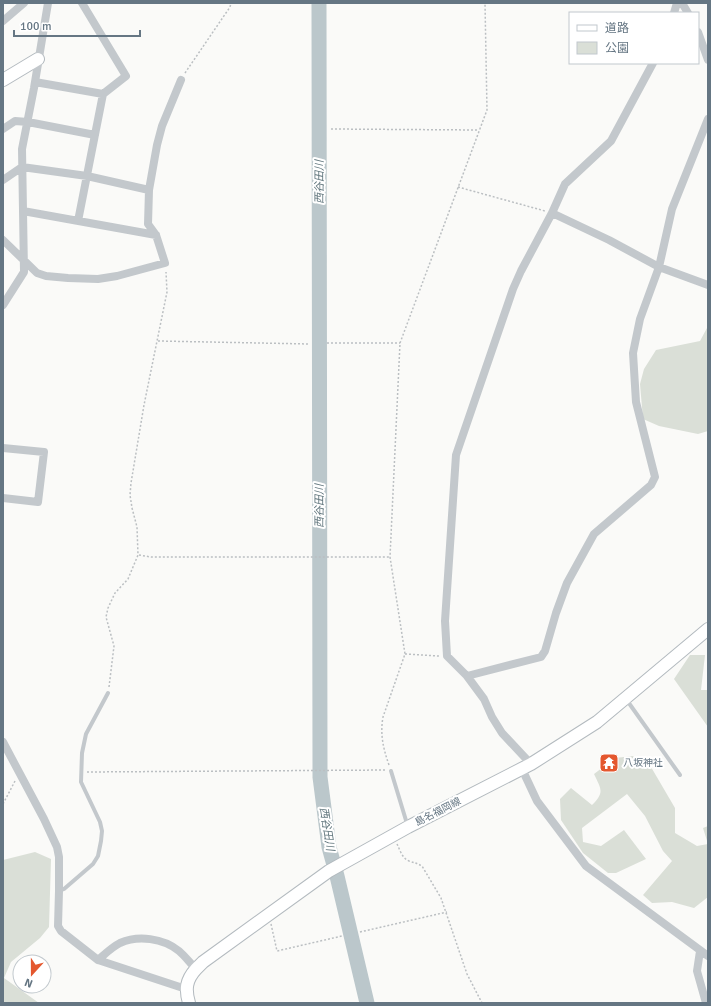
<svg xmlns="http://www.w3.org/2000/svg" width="711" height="1006" viewBox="0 0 711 1006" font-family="Signika,'Noto Sans JP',sans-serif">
<rect width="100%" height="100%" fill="#fafaf8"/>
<path fill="#dadfd7" d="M707,328L708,431L698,434L659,426L643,419L640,384L644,369L656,350L700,341Z
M690,655H705L701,690H708V727L674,679Z
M633,756L651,767L675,808V833L697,846L708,844L703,828L708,826V897L694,908L672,902L652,903L643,895L672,861L663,851L645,816L627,794L582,828L583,842L601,846L624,830L646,859L616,873H608L583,853L561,820L560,799L571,788L592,805C605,792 601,789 594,774L615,758Z
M35,852L51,859L49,927L40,938L11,962L4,978L39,1003H3V860Z"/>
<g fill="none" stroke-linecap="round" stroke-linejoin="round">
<path stroke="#bbc7cb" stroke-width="15" d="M319,3L320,777L329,847L337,876L367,1003"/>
<g stroke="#b3babf" stroke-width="14">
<path id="secondary" d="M3,80L38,59
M189,1003C185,989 186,980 196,969L203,962L329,871L408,827L531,764L597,722L708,629"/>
</g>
<path stroke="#bbbfc2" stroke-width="1.5" stroke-dasharray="2 2" stroke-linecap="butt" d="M185,73L230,7L231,3
M331,129L479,130
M458,187L545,211
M158,341L310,344
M327,343H400
M139,555L151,557H390
M405,654L439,656
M109,687L114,646L106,617L108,608L115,593L128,579L138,555L137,527L132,508L130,495L131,483L144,405L167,292L166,272
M389,765C383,748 380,734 383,717L405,654L390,557L400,343L487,110L485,3
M87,772L386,770
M3,804L15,781
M397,844C400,850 402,858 409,861C414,863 417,863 422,866L441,898L467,974L482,1003
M271,924L277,951L342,936
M360,932L447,912"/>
<path stroke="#c3c8cc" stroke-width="4" d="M626,699L680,775
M391,771L408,827
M59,891L64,889L93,864L98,856L101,841L102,831L100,822L81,782L82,753L86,734L108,693"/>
<path stroke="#c3c8cc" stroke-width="8" d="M82,3L126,76L103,94
M682,3L688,13
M674,13L677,3
M3,21L24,3
M698,32L708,60
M35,82L103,94L78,221
M3,129L15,121L28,122L95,135
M3,180L22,167L87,176L149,190
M23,211L156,235
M552,213L609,240L659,267L708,285
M3,240L37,273L46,276L68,278L98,279L117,276L165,263L156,235L148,224L149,190L157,145L162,126L181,80
M3,305L24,272L22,149L34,88L48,3
M3,448L44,452L38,502L3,498
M467,676L541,657L545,651L556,613L567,583L594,534L651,485L655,477L636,402L633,353L640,319L659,267L672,209L708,119
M3,742L44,819L57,847L59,857V891L58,926L61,931L98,960L186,989
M531,764L502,733L492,717L484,699L467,676L447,656L445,621L456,455L513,289L521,271L552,213L565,184L611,141L653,63
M522,769L537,801L586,866L708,956
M700,951L697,971L706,1003
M98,960C105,954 112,947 120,943C138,935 163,938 179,951C185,956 190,963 196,969"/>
<use href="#secondary" stroke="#fff" stroke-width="12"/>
</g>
<defs>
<g id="temple-square" transform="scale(1)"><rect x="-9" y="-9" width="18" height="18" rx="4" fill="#e4572e" stroke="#fff"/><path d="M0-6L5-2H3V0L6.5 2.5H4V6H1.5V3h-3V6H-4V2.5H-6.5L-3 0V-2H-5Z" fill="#fff"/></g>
</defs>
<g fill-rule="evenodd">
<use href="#temple-square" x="609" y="763"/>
</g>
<g text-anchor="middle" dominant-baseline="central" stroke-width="4" stroke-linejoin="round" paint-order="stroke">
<g font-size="10" fill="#657683" stroke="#fff" text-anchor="start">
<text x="623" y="763">八坂神社</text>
</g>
<g font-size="10" fill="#657683" stroke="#fff">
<text transform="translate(438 812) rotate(-27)">島名福岡線</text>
</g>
<g font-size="11" font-style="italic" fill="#60757c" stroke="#fff">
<text transform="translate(319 182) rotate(-90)">西谷田川</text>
<text transform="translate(319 506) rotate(-90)">西谷田川</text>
<text transform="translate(327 829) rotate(81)">西谷田川</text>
</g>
</g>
<rect width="711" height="1006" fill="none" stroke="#657683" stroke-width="8"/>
<rect x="569" y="12" width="130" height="52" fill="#ffffff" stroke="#c1c8cd"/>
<rect x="577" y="25" width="20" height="6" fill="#ffffff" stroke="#c1c8cd"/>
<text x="605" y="32" font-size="12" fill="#657683">道路</text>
<rect x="577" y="42" width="20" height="12" fill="#dadfd7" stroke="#c1c8cd"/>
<text x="605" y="52" font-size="12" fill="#657683">公園</text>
<g transform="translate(32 974) rotate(201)"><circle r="19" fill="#ffffff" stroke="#c1c8cd"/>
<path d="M0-3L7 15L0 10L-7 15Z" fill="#e4572e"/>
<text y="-6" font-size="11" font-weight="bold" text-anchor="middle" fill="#657683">N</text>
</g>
<path d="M14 30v6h126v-6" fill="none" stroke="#657683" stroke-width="2"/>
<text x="20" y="30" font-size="12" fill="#657683" stroke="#ffffff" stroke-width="3" paint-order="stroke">100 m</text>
</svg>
